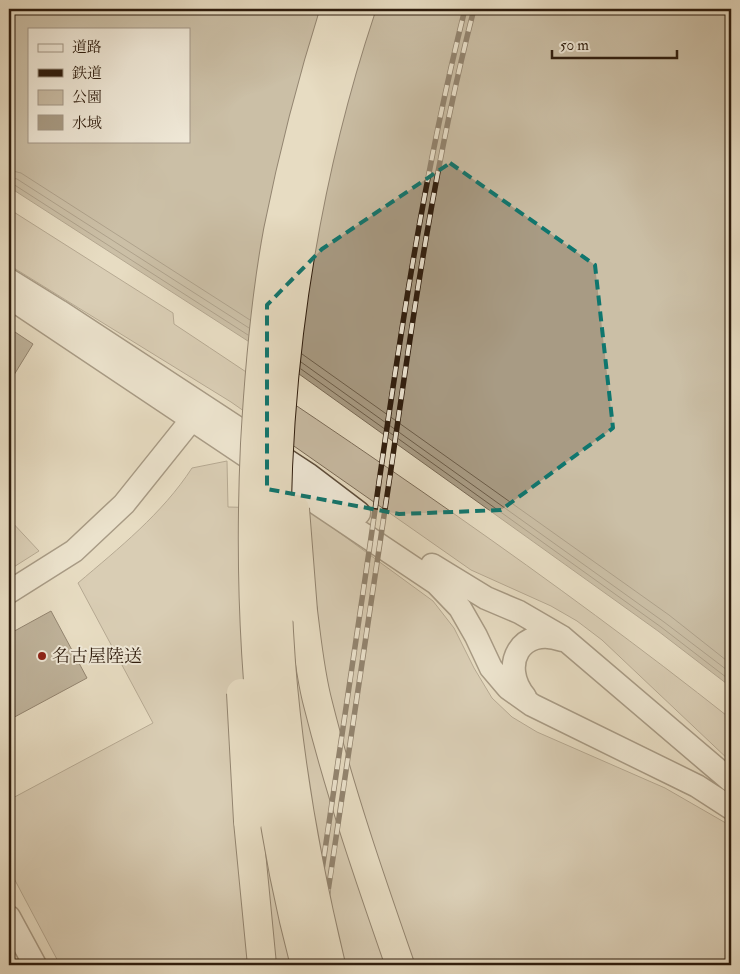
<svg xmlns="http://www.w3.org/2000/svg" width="740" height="974" viewBox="0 0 740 974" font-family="'IM FELL Double Pica','Noto Serif JP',serif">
<rect width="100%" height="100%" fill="#e7dcc2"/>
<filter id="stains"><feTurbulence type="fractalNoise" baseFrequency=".004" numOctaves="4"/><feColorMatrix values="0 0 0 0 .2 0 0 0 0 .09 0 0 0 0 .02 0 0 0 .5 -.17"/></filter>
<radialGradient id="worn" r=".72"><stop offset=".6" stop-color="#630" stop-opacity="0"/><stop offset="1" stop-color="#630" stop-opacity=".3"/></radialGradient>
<path fill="#c8bba3" stroke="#7b6c58" d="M9,209L173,313L174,324C364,450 553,578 731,719V762L602,640L577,621L551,606L471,570L231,402L9,265Z
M227,461L228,507L307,509L433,601L454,628L474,668L492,698L512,717L537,732L665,788L731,826V965H60L9,869V800L153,723L78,583C119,548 162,514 192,468Z
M9,519L39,551L9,570Z"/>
<path fill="#a89b84" stroke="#776854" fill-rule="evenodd" d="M9,9H731V687L658,631L299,374L9,187ZM29,29H189V141H29Z"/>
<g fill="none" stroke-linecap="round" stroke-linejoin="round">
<path stroke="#6b5c48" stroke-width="1" d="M9,170L21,173L250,320
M9,177L17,179L249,328
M9,183L13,184L248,335
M302,354L669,615L731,664
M301,362L664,622L731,673
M301,369L661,627L731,681"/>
</g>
<path fill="#8e806b" stroke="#2e1c0d" d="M9,328L33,344L9,383Z
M51,611L87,678L9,720V634Z"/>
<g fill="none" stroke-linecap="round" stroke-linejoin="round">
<g stroke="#5c4c3a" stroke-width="25">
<path id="minor" d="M9,280L59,311L309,475L359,513
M9,297L436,583L460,608L476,636L491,668L508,688L532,705L697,786L731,808
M432,565L486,598L519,612L562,637L731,781
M9,592L74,551L124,504L201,408
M525,697C499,665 521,625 562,640
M9,917L35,965"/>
</g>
<g stroke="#2e1c0d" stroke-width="30">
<path id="highway" d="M303,611C307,642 310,674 318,704C340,792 370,879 400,965
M248,821L262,965"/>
</g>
<use href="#minor" stroke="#efe8d7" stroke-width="22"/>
<use href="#highway" stroke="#e7dcc2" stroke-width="28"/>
<g stroke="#2e1c0d" stroke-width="5.5">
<path id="rail" d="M308,965C329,821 351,676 372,531C397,356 422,180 465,9
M317,965C342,800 366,634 391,469C413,315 435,160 474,9"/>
</g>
<use href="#rail" stroke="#efe8d7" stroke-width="4" stroke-dasharray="11" stroke-linecap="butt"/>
<g stroke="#2e1c0d" stroke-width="30" stroke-linecap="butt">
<path id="highway-bridge" d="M295,509L303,611
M241,693L248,821
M305,965C260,795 247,619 255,444C259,373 265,301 278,231C293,156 312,82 335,9
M331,965C307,866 289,765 281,663C265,445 292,216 361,9"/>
</g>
<use href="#highway-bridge" stroke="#e7dcc2" stroke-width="28"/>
</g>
<path d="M0 0H740V974H0ZM450,163L595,265L613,428L501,510L399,514L267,489V305L322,249Z" fill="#e7dcc2" fill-opacity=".55" fill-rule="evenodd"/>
<path fill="none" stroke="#0f766e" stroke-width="4" stroke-dasharray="10 6" stroke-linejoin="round" d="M450,163L595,265L613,428L501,510L399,514L267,489V305L322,249Z"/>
<circle fill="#8f2418" stroke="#efe8d7" stroke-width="2" cx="42" cy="656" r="5"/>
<g text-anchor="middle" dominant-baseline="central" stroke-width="4" stroke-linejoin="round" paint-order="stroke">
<g font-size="18" fill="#2e1c0d" stroke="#efe8d7" text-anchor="start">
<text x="52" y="656">名古屋陸送</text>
</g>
</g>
<rect width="740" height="974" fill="none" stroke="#e7dcc2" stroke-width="30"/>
<rect x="10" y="10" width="720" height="954" fill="none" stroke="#2e1c0d" stroke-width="2.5"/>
<rect x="15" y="15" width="710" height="944" fill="none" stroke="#2e1c0d"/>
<rect x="28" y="28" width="162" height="115" fill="#efe8d7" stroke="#a29686"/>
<rect x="38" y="44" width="25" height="8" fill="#efe8d7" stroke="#a29686"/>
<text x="72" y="52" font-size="15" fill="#2e1c0d">道路</text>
<rect x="38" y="69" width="25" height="8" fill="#2e1c0d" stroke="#a29686"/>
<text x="72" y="78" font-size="15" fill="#2e1c0d">鉄道</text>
<rect x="38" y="90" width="25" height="15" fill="#c8bba3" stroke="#a29686"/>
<text x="72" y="102" font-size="15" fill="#2e1c0d">公園</text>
<rect x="38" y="115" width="25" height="15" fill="#a89b84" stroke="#a29686"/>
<text x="72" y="128" font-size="15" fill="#2e1c0d">水域</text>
<path d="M552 50v8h125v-8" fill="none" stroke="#2e1c0d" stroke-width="2.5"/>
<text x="560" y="50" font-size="15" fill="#2e1c0d" stroke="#efe8d7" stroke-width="4" paint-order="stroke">50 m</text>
<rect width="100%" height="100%" filter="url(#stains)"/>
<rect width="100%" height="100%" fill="url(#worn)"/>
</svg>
